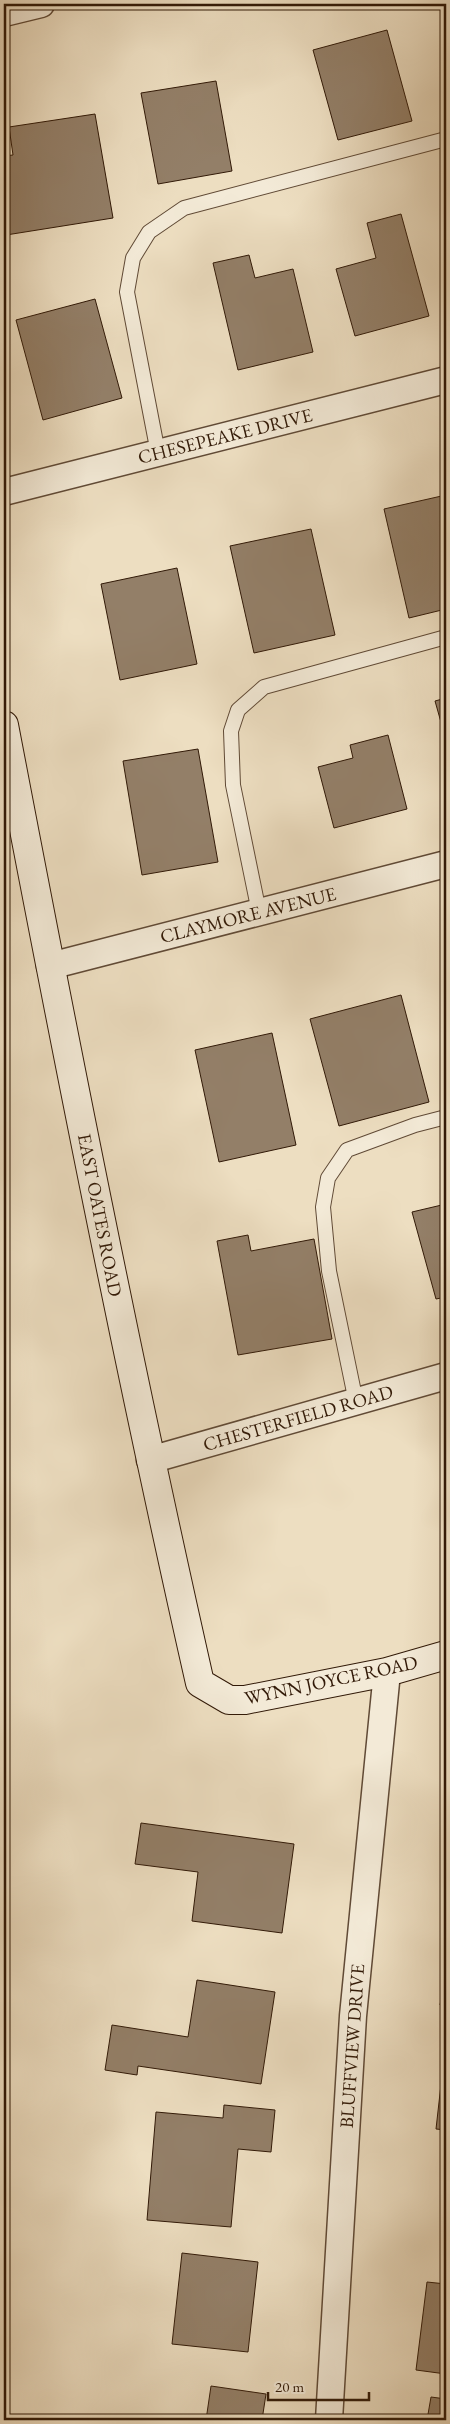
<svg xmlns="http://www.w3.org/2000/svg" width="450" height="2424" viewBox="0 0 450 2424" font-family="'EB Garamond',serif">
<rect width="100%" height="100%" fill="#eddec1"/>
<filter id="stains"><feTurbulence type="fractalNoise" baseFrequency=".004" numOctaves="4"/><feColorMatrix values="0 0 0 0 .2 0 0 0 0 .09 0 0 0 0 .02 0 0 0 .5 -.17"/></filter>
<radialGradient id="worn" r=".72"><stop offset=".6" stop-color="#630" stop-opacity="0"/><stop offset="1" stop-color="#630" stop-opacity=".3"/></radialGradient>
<path fill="#937f68" stroke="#311907" d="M387,30L412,121L338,140L313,50Z
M216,81L232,171L158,184L141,93Z
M95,114L113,218L6,235L4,156L13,155L9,127Z
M401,214L429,316L355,336L336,269L376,258L367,223Z
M249,255L255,278L293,269L313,352L238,370L213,263Z
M95,299L122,398L43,420L16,320Z
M446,495V609L409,618L384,509Z
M311,529L335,635L254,653L230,546Z
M177,568L197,664L120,680L101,584Z
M446,698V740L435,701Z
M388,735L407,809L334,828L318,767L353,758L350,745Z
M198,749L218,862L142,875L123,761Z
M401,995L429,1102L339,1126L310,1019Z
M272,1033L296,1145L219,1162L195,1050Z
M446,1204V1297L436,1299L412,1212Z
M248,1235L251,1251L314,1239L332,1339L238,1355L217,1241Z
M141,1823L294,1844L282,1933L192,1921L198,1872L135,1864Z
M446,1973V2006L440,2005Z
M197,1980L275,1992L261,2084L138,2066L137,2075L105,2070L112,2025L188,2037Z
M446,2040V2130L436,2129Z
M224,2105L275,2110L271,2152L238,2149L231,2227L147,2220L156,2112L223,2118Z
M182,2253L258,2262L248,2352L172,2344Z
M427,2282L446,2284V2374L416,2370Z
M211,2386L266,2394L262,2420H206Z
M431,2397L446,2399V2420H427Z
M97,2415L133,2420H96Z"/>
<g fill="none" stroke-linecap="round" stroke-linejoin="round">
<g stroke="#604a36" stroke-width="16">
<path id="lane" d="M158,453L127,292L133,258L149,232L184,208L446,139
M259,912L233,785L231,731L238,710L264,687L446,637
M356,1402L329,1271L323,1207L328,1178L347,1150L415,1125L446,1117"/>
</g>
<g stroke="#604a36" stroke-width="29">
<path id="street" d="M4,13L41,4
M4,492L446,380
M50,966L446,864
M150,1460L446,1376
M329,2420L353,2016L387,1672"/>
</g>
<g stroke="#311907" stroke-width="30">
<path id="secondary" d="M4,725C65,1045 128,1365 200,1683L229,1700H245L387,1672L446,1655"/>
</g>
<use href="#lane" stroke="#f3ead7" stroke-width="14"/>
<use href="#street" stroke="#f3ead7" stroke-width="26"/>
<use href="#secondary" stroke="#f3ead7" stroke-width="28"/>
</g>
<g text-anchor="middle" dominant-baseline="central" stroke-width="4" stroke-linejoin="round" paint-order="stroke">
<g font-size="19" fill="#311907" stroke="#f3ead7">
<text transform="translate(225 436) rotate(-14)">CHESEPEAKE DRIVE</text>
<text transform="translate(248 915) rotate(-14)">CLAYMORE AVENUE</text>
<text transform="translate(100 1215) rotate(79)">EAST OATES ROAD</text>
<text transform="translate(298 1418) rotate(-16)">CHESTERFIELD ROAD</text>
<text transform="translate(331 1680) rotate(-12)">WYNN JOYCE ROAD</text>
<text transform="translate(352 2046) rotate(-86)">BLUFFVIEW DRIVE</text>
</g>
</g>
<rect width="450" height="2424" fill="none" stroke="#eddec1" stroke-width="20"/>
<rect x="5" y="5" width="440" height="2414" fill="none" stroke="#311907" stroke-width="2.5"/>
<rect x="10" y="10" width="430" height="2404" fill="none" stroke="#311907"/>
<path d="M268 2392v8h101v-8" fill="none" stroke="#311907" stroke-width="2.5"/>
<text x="275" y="2392" font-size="15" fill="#311907" stroke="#f3ead7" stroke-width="4" paint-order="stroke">20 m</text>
<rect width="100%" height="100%" filter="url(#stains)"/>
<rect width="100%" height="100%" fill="url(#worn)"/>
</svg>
